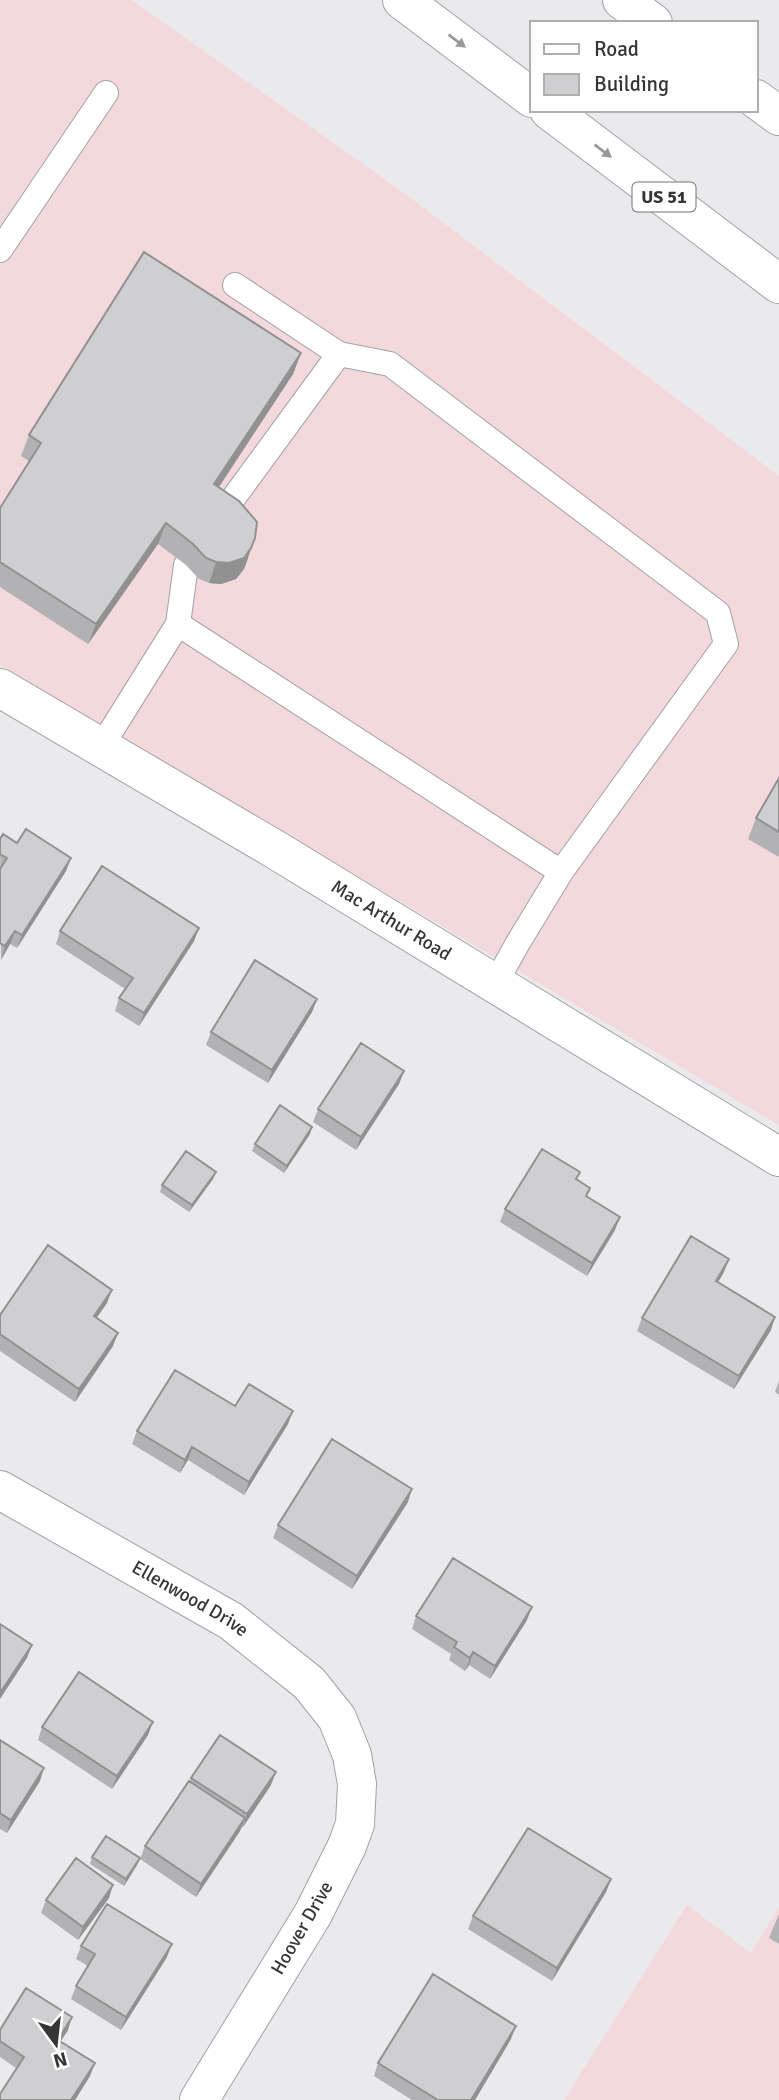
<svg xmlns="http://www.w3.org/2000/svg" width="779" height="2100" viewBox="0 0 779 2100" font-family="Signika,sans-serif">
<rect width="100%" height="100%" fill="#eaeaed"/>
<path fill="#f4d9dc" d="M0,0H132L404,193L779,476V1125L0,665Z
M687,1905L751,1953L779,1907V2100H564Z"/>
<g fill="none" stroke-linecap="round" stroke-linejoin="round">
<g stroke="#a2a2a5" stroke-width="26">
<path id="service" d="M0,250L106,93
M235,285L339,354
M221,515L339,354L390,364L718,613L726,644L561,872
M178,624L186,565
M101,747L178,624L561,872L519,941L495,984"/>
</g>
<g stroke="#a2a2a5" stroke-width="40">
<g id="minor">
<path id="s1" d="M0,688L276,850L779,1157"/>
<path id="s2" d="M0,1490L231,1621L309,1683L337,1718L352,1755L357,1784L355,1824L347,1846L313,1914L199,2100"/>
</g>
</g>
<g stroke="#a2a2a5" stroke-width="40">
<path id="primary" d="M402,0L532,98
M622,0L653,23
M756,99L779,116
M549,110L779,284"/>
</g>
<use href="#service" stroke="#fff" stroke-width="24"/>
<use href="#minor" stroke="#fff" stroke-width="38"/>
<use href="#primary" stroke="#fff" stroke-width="38"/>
</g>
<path fill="#b2b2b4" d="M301,353L293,374L219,487L248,559L244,569L236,579L221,584L209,583L199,579L186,565L158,544L88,644L0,587V508L29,461L21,456L29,435Z
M779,778V857L748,839L756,818Z
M0,839L17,843L71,858L66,871L17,948L10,944L1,960Z
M199,928L194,941L139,1026L115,1011L119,998L125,989L56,944L60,931Z
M317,999L312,1012L268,1083L206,1045L211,1032Z
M404,1071L399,1084L356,1150L313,1122L318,1109Z
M312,1127L310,1134L284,1173L252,1151L255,1144Z
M216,1172L213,1179L189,1212L160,1192L162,1185Z
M578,1180L587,1197L615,1230L587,1276L500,1222L505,1209Z
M724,1272L718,1282L771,1330L734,1389L637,1331L642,1318Z
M107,1303L96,1318L113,1346L75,1402L0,1351V1315Z
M779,1381V1395L775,1392Z
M235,1406L288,1424L244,1495L188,1460L180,1473L132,1444L137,1431Z
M408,1502L352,1589L273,1538L278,1525Z
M416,1616L527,1620L490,1679L469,1665L465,1671L449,1660L451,1654L412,1629Z
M42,1727L148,1735L112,1789L38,1740Z
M0,1741L40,1781L7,1833L0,1829Z
M191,1778L271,1785L243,1827H242L240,1831L196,1897L140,1859L145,1846L190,1782Z
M92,1857L140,1858L137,1865L124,1886L90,1864Z
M611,1879L606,1892L552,1981L468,1929L473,1916Z
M109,1898L78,1940L41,1913L46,1900Z
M779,1914V1944L769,1938Z
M81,1946L167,1957L121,2030L71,1999L76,1986L88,1966L76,1959Z
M0,2030H68L61,2041L90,2076L75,2100H0L16,2068L0,2057Z
M511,2039L475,2100H412L374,2076L378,2063Z"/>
<path fill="#919192" d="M301,353L293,374L207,505L214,484Z
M166,523L158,544L88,644L96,624Z
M255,538L244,569L236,579L221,584L209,583L216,562Z
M71,858L66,871L17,948L22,935Z
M199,928L194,941L139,1026L144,1013Z
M15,931L10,944L1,960L5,946Z
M317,999L312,1012L268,1083L272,1070Z
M404,1071L399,1084L356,1150L361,1137Z
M312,1127L310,1134L284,1173L287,1166Z
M216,1172L213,1179L189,1212L192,1205Z
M620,1217L615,1230L587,1276L592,1263Z
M729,1259L724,1272L711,1294L716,1281Z
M112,1290L107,1303L89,1329L94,1316Z
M775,1317L771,1330L734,1389L739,1376Z
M118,1333L113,1346L75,1402L79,1389Z
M293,1411L288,1424L244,1495L249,1482Z
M192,1447L188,1460L180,1473L185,1460Z
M412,1489L408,1502L352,1589L357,1576Z
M532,1607L527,1620L490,1679L495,1666Z
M32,1645L27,1658L0,1699V1693Z
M473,1652L469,1665L465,1671L470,1658Z
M153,1722L148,1735L112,1789L117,1776Z
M44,1768L40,1781L7,1833L11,1820Z
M276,1772L271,1785L243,1827L247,1814Z
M245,1818L240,1831L196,1897L201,1884Z
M140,1858L137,1865L124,1886L126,1879Z
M611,1879L606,1892L552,1981L557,1968Z
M113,1885L109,1898L78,1940L83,1927Z
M172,1944L167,1957L121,2030L126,2017Z
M72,2017L68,2030L53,2053L58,2040Z
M516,2026L511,2039L475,2100H471Z
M95,2063L90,2076L75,2100H71Z"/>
<path fill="#cfcfd1" stroke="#919192" stroke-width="2" d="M144,252L301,353L214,484L239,501L257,522L255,538L251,548L244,558L229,563L216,562L206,558L193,544L166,523L96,624L0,562V508L41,443L29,435Z
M779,778V832L756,818Z
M26,829L71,858L22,935L15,931L5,946L0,943V869L7,858L0,854V839L3,834L17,843Z
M102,866L199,928L144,1013L119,998L133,978L60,931Z
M255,960L317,999L272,1070L211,1032Z
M361,1043L404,1071L361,1137L318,1109Z
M280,1105L312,1127L287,1166L255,1144Z
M542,1149L580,1172L576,1179L590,1188L586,1196L620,1217L592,1263L505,1209Z
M186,1151L216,1172L192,1205L162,1185Z
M691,1236L729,1259L716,1281L775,1317L739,1376L642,1318Z
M48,1245L112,1290L94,1316L118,1333L79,1389L0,1334V1315Z
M175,1370L235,1406L249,1384L293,1411L249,1482L192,1447L185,1460L137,1431Z
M332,1439L412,1489L357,1576L278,1525Z
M453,1558L532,1607L495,1666L473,1652L470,1658L454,1647L457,1642L416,1616Z
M0,1624L32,1645L0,1693Z
M79,1672L153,1722L117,1776L42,1727Z
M220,1735L276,1772L247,1814L191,1778Z
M0,1740L44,1768L11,1820L0,1813Z
M189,1781L245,1818L201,1884L145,1846Z
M528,1828L611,1879L557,1968L473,1916Z
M106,1836L140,1858L126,1879L92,1857Z
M76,1858L113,1885L83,1927L46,1900Z
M107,1904L172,1944L126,2017L76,1986L95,1954L81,1946Z
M433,1974L516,2026L471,2100H438L378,2063Z
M26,1988L72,2017L58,2040L95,2063L71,2100H0V2094L24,2057L0,2041V2030Z"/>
<defs><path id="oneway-solid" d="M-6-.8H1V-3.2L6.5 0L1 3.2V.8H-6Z" transform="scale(1.75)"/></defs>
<g fill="#9a9a9a">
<use href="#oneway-solid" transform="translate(457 41) rotate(37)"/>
<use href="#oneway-solid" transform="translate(603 151) rotate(37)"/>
</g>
<g text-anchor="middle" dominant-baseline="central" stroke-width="5" stroke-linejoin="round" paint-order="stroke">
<rect fill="#fff" stroke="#727272" stroke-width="2" x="632.5" y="182.5" width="63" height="29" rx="5"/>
<g font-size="18" font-weight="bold" fill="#353536">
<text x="664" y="197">US 51</text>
</g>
<g font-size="19" fill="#353536" stroke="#fff">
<text stroke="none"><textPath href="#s1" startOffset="455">Mac Arthur Road</textPath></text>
<text stroke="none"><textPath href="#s2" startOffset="219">Ellenwood Drive</textPath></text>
<text transform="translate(302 1928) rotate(-60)">Hoover Drive</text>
</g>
</g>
<rect x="530" y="21" width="228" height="91" fill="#ffffff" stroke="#aeaeaf" stroke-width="2"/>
<rect x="544" y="44" width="35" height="10" fill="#ffffff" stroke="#aeaeaf" stroke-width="2"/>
<text x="594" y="56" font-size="21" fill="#353536">Road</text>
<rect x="544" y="74" width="35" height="21" fill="#cfcfd1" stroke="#aeaeaf" stroke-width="2"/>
<text x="594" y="91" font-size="21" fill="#353536">Building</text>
<g transform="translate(56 2044) rotate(165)" stroke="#ffffff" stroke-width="5" paint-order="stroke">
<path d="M0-5L12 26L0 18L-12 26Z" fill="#353536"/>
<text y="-10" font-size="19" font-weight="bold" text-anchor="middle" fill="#353536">N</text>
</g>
</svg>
